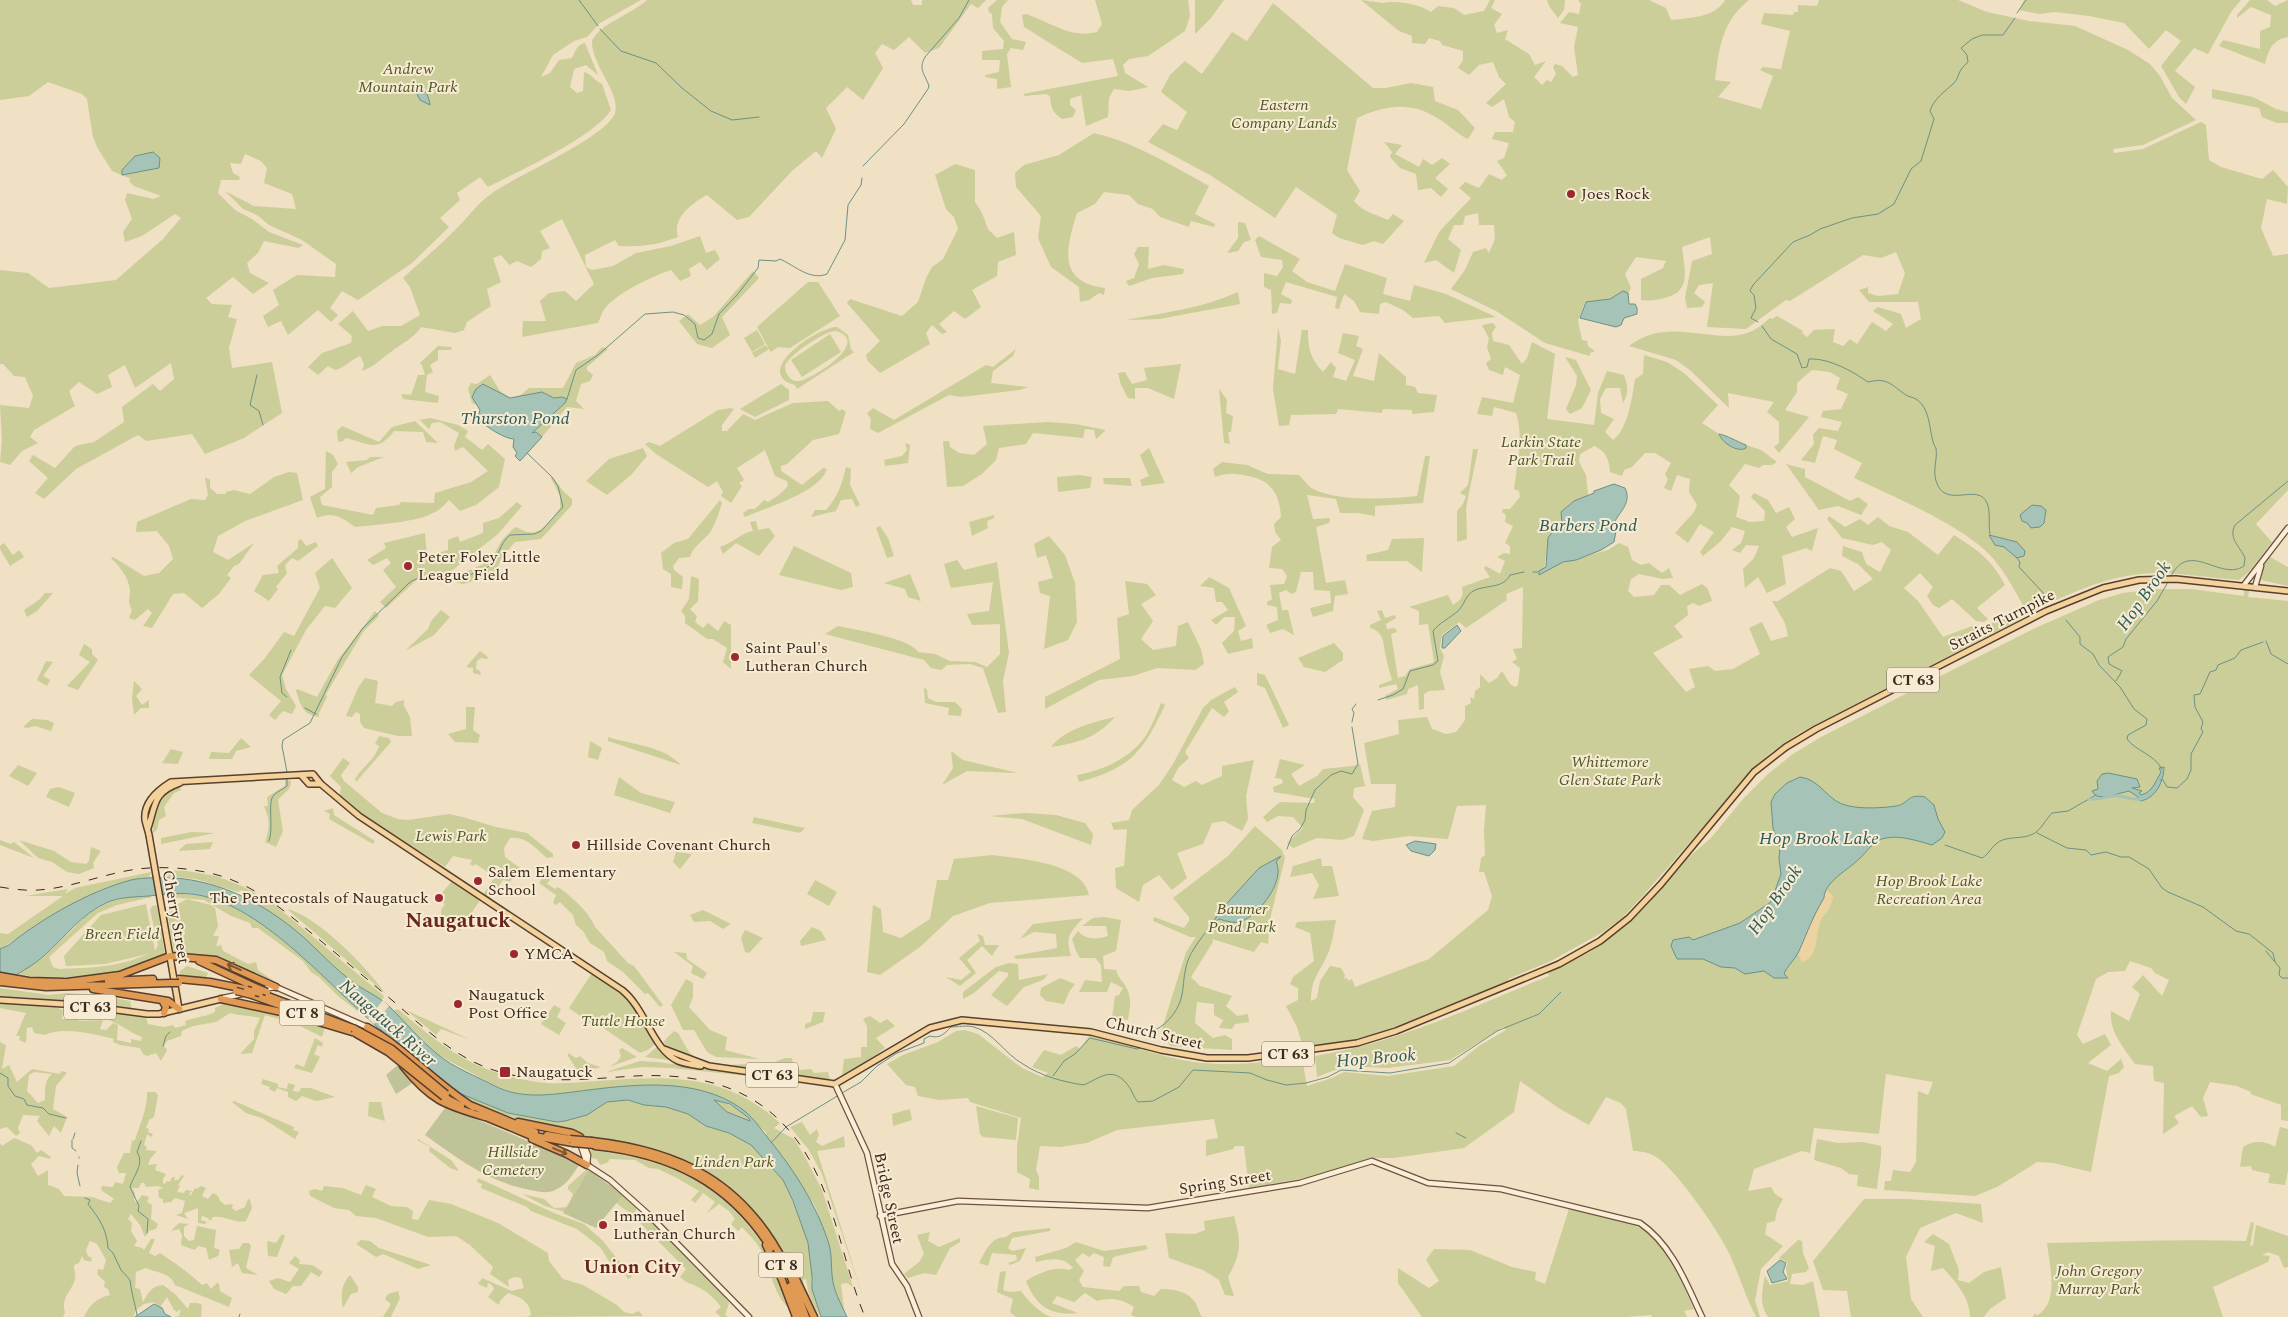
<svg xmlns="http://www.w3.org/2000/svg" width="2288" height="1317" viewBox="0 0 2288 1317" font-family="Spectral,serif">
<rect width="100%" height="100%" fill="#f0e0c4"/>
<path fill="#cbce98" fill-rule="evenodd" d="M0,0H641L600,23L587,37L574,41L553,55L541,77L550,73L559,60L572,58C575,52 577,44 585,43L598,75L586,65L574,69L570,87L577,93L583,91L584,72C592,74 595,81 602,84L611,110C594,137 519,171 488,187L480,177L457,193L460,200L440,218L449,227L412,263L358,300L342,291L330,308L338,315L331,322L318,310L288,335L281,321L268,327L263,316L279,305L273,290L297,275L335,277L336,264L302,240L269,225L257,215L243,209L225,191L254,206L296,209L292,194L264,183L267,168L261,161L245,154L241,164L230,163L233,173L240,177L239,180H221L218,193L235,210L252,219L269,232L303,245L298,248L264,241L258,253L247,263L250,273L269,283L253,294L233,277L206,298L212,304L232,305L228,317L237,319L229,348L232,368L272,362L282,413L244,438L205,454L192,434L146,441L138,435L76,469L44,499L35,493L48,478L29,461L33,455L55,468L75,446L94,442L124,422L122,407L153,384L160,391L174,379L171,363L135,388L125,365L108,375L112,387L97,394L79,382L69,391L75,406L34,430L30,437L38,443L22,451L10,465L0,462L2,441L0,405L29,408L33,396L25,377L14,376L3,364H0V270L28,273L49,288L116,280L163,239L181,218L175,214L142,236L125,242L123,232L132,219L125,200L127,193L153,199L161,196L134,186L129,181L131,179L112,171L97,147L93,137L87,99L82,94L48,82L29,96L0,100Z
M647,0H911L913,5H922V0H986L978,8L971,4L939,48L925,53L909,37L894,50L882,44L875,53L883,68L863,100L847,87L826,108L836,129L822,158L816,151L792,171L749,217L737,220L707,195C692,203 672,218 678,237C657,245 642,247 619,246L615,240L585,255L586,267L592,270L613,266L636,253L671,246L700,236L706,253L715,250L720,259L707,270L700,262L689,269L691,276L680,281L671,270C650,277 619,292 605,308C602,312 600,319 598,323L522,337L523,321H546L540,301L549,293L565,291L576,301L594,284L562,219L540,231L550,248L542,251L541,259L531,267L517,261L509,265L501,255L493,258L501,282L487,289L491,306L467,322L464,330L455,333L421,327C413,339 402,343 391,352C379,360 377,365 362,371L364,364L360,356C350,360 345,368 335,370L328,366L318,375L308,367L322,353L351,343L352,336L338,324L353,311L368,331L382,326H401L420,315L410,287L403,278C421,261 441,245 459,226C469,216 479,202 491,194C515,176 606,138 615,113C621,93 591,64 592,41C599,24 632,14 647,0Z
M997,0H1008L1002,7L1000,22L1012,39L1026,42L1023,50L1011,48L1007,54L1011,87L997,89V79L985,77V75L999,72L1000,60H982V51L1003,49L1004,41L993,28L992,14L989,12L988,8Z
M1095,0H1188L1190,16L1185,31L1148,56L1129,59L1123,65L1125,73L1148,87L1130,91L1114,89L1109,98L1108,117L1086,126L1081,95L1070,99V105L1076,110L1073,117L1062,119C1052,112 1051,108 1050,96L1046,94L1025,96L1023,94L1118,76L1113,59L1082,63L1024,27L1022,15L1026,14C1050,22 1071,39 1097,32L1102,24Z
M1195,0H1224L1211,18L1195,34Z
M1361,0L1383,3C1397,0 1419,4 1431,12L1438,6L1454,8L1464,15L1484,11L1490,0H1495L1491,8L1502,14L1494,25L1497,33L1508,30L1505,39L1529,54L1535,65L1546,61L1534,77L1542,85L1547,80L1551,82L1556,74L1553,67L1555,64L1562,66L1573,77L1578,75L1574,47L1578,27L1560,23L1569,12L1579,14L1581,4L1578,0H1649L1666,8L1671,20C1689,18 1715,18 1725,0H1749C1722,21 1719,48 1715,80L1731,82L1718,97L1761,109L1773,76L1760,70L1763,67L1781,69L1790,31L1761,24L1764,13L1793,15L1794,12H1798V5L1817,6L1819,0H1958L1987,12L2029,21L2075,26L2128,50L2150,64L2160,76L2172,98L2196,120L2143,145L2113,149L2114,153L2143,149L2201,122L2206,125L2209,160L2221,167L2262,179L2273,170L2288,187L2287,204L2267,199L2261,228L2273,256L2288,254V490L2256,524L2272,542L2249,572L2239,580C2214,578 2188,574 2162,573C2114,572 2069,593 2028,614C2018,597 2009,578 1996,562C1970,528 1894,497 1854,478L1862,463L1834,449L1837,440L1823,436L1815,463L1801,460L1814,444L1813,435L1819,428L1838,431L1842,422L1821,417L1823,411L1841,409L1848,394L1836,389L1840,378L1830,372L1812,370L1797,383V392L1785,410L1809,417L1779,453L1774,447L1779,443V422L1767,412L1774,402L1728,393L1729,408L1691,371L1676,360L1629,346C1670,313 1720,349 1754,330C1760,327 1765,322 1770,318L1772,319L1777,316L1803,331L1802,333L1807,337L1814,330L1835,329L1833,342L1843,346L1850,339L1857,344L1872,322L1886,331L1893,324L1873,311L1878,307L1901,314L1906,328L1921,319L1918,302H1869L1859,290L1868,287V293L1878,296L1898,294L1905,273L1896,252L1881,258L1863,255L1790,301L1786,300L1746,329L1707,327L1713,283L1699,285L1694,293L1705,302L1702,307L1687,308L1685,298L1692,261L1712,254L1710,237L1682,247C1684,268 1692,289 1668,297C1658,300 1651,301 1641,300V279L1663,268L1666,261L1636,257L1625,274L1631,288L1628,293L1623,291L1610,299L1585,302L1578,321L1582,340L1587,341L1588,346L1595,351L1590,353V356L1545,343L1496,311L1451,289L1465,270L1473,252L1486,248L1489,253L1495,239L1494,225H1479L1478,213L1465,216L1463,225H1454L1448,239L1461,250L1454,273L1436,260L1424,263L1439,232L1471,198L1459,188L1465,182L1479,188L1489,174L1502,180L1507,175L1497,161L1504,158L1509,143L1492,139L1495,132H1513L1515,122L1509,117L1504,99L1492,107L1486,103L1506,84L1499,77L1493,62L1479,65L1469,75L1458,68L1463,60V51L1442,45L1440,41L1429,38L1425,44L1412,43V36L1399,31Z
M1547,0H1565L1564,10L1558,18L1549,6Z
M2024,0H2241L2231,12L2208,54L2194,48L2175,71L2195,87L2186,104L2179,97L2161,66L2181,41L2166,30L2149,49L2124,23L2089,16L2055,12L2039,14L2019,10Z
M2250,0H2267L2275,6L2288,0V37C2272,40 2269,49 2265,64L2219,46L2223,40L2260,49V31L2270,27L2271,15L2251,7L2237,18V15Z
M1273,3L1373,88H1386L1411,83L1433,87L1435,101L1458,110L1475,128L1468,139C1457,134 1449,125 1439,119C1411,101 1386,105 1357,118L1347,170L1360,191L1354,201C1363,212 1375,214 1388,220L1393,214L1404,221L1383,244L1374,241L1363,245L1339,238L1332,233L1337,215L1296,187L1275,218L1210,175L1148,142L1163,124L1177,130L1187,112L1161,92L1170,75L1185,61L1202,74L1232,32L1247,41Z
M2212,89L2253,97L2276,109L2288,112V123H2277L2262,117L2259,108L2212,98Z
M1094,133C1136,143 1171,165 1209,186L1195,214L1215,224L1214,227L1191,221L1189,227L1160,217L1153,209L1138,204L1129,195L1104,192L1095,204L1077,213C1066,248 1057,282 1105,288L1104,295L1099,293L1089,300L1080,302L1079,287L1051,267L1038,238L1041,216L1016,187L1015,173L1024,165L1059,155Z
M1384,142L1402,145L1395,154L1419,167L1423,159L1432,165L1442,158L1450,164L1435,178L1448,189L1441,197L1431,188L1418,190L1416,174L1400,168L1390,157L1392,152Z
M955,164L975,170V202L982,213L988,229L997,238L1014,232L1016,255L998,262L997,276L972,290L981,307L965,319L954,311L939,324L947,332L942,334L932,325L926,333L930,344L880,373L867,360L866,355L880,341L847,303L850,299L902,316L918,302L926,278L932,267L943,259L958,229L954,217L946,209L935,175Z
M1238,222L1245,223L1251,240L1244,242L1238,251L1227,253L1238,238Z
M1259,236L1300,259L1292,271L1307,282L1335,291L1345,264L1387,278L1383,294L1410,301L1414,285L1446,294L1496,317L1445,323L1439,316L1413,318L1403,310L1386,302L1380,304L1379,314L1360,312L1354,301L1344,294L1339,309L1335,308L1337,297L1286,282L1281,294L1292,300L1291,304L1280,303L1277,313L1272,314L1271,290L1264,287V273L1277,276L1283,267L1282,260L1261,257L1255,240Z
M1138,247H1149L1148,269L1163,265L1184,269L1183,274L1152,278L1129,286L1126,281L1134,278L1139,264L1134,254Z
M753,271L759,278L722,317L730,335L712,348L697,344L679,321L688,314L700,325L713,317Z
M808,282H818L840,316L790,348L778,347L771,352L769,349L755,358L752,353L765,345L769,349L757,327Z
M1238,292L1240,304L1159,319L1126,320C1166,312 1200,309 1238,292Z
M1493,323L1496,327L1492,333L1493,341L1509,345L1522,364L1527,358L1532,342L1555,354L1547,419L1594,425L1598,393L1607,371L1624,375C1628,387 1629,392 1623,403L1620,388H1606L1600,399L1601,413L1614,419L1605,432L1613,440C1628,429 1632,398 1635,379L1643,374L1644,355L1667,362L1684,373L1718,405L1702,423L1719,434L1720,438L1746,448V445L1761,450L1777,462L1772,465H1763L1759,468L1745,464L1729,485L1740,496L1736,517L1750,522L1764,521L1765,511L1751,497L1754,493L1768,500L1776,513L1789,507L1795,519L1786,527L1792,537L1818,528L1812,551L1806,548L1782,556L1786,584L1767,593L1758,577L1745,588L1743,569L1754,558L1759,546L1746,545L1740,553L1732,550L1741,543L1745,531L1732,527L1721,541L1703,556L1700,552L1714,532L1700,524L1688,543L1675,533L1694,512L1697,505L1689,492L1690,479L1677,475L1671,491L1664,488L1668,479L1665,474L1671,463L1655,453H1645L1632,467L1624,470L1622,476L1610,472C1609,459 1606,451 1594,446L1580,454L1579,462L1586,475L1588,495L1568,505L1562,525L1546,556L1544,572L1563,562L1608,550L1619,543L1628,547L1632,560L1641,565L1649,563L1662,573L1669,568L1673,578L1663,579L1639,574L1631,579L1628,591L1634,597L1654,595L1661,585H1669L1680,595L1702,584L1708,589L1712,601L1699,606L1693,603L1687,606L1688,615L1674,626L1683,637L1653,653L1686,692L1695,687L1689,669L1708,666L1715,671L1733,669L1760,654L1749,628L1762,622L1771,641L1788,636L1785,623L1772,601H1778L1830,568L1841,571L1854,591L1873,579L1858,564L1842,556L1843,546L1862,552L1866,564L1880,572L1891,550L1882,542L1873,545L1842,538L1827,519L1829,516L1845,527L1860,519L1868,525L1878,517L1889,526L1908,532L1938,555L1954,535C1979,551 1991,559 2005,585L1977,608L1988,619L1984,622L1976,621L1952,599L1939,608L1933,605L1927,596L1933,587L1920,573L1904,588L1918,601L1943,637L1972,626L1982,628L2018,610L2019,620L1801,732L1770,753L1756,767L1640,899L1622,918L1603,932L1551,961L1508,979L1509,981L1382,1032L1337,1044L1303,1047L1297,1027L1286,1006L1298,1000V988L1290,984L1293,977L1314,961L1310,933L1295,927L1297,922L1336,920C1334,929 1333,939 1330,948C1323,970 1311,975 1311,1001L1317,998L1320,981L1330,966L1341,968L1345,975L1344,979L1347,978L1348,981L1352,979L1355,987L1429,959L1488,910L1492,896L1484,872H1479L1481,858L1485,855L1484,831L1486,805L1457,806L1448,839L1409,836L1373,841L1362,839L1372,811L1395,807L1396,784H1371L1364,743L1399,734L1398,720L1427,717L1432,729L1446,734L1456,732L1465,720V706L1471,703L1470,697L1474,699L1475,691L1480,687V674L1489,683L1497,678L1502,671L1510,684L1515,687L1518,685L1520,668L1512,662L1517,659L1513,649L1522,648L1523,587L1506,594L1507,600L1466,628L1459,622L1442,635L1440,648L1444,656L1440,672L1445,690L1429,691L1424,694V709L1419,710L1418,685L1408,689L1407,694L1386,700L1385,696L1398,689L1396,684L1379,688V685L1392,680C1390,672 1387,664 1386,657C1383,644 1385,632 1370,628V625L1381,620L1377,611L1382,610L1385,618L1395,615L1396,618L1386,624L1387,629L1395,628L1397,632L1391,634L1398,678L1405,676L1410,669L1432,663L1434,661L1428,624L1419,625V611L1409,607L1448,595L1453,605C1461,599 1464,597 1462,587L1490,577L1484,568L1486,566L1500,574L1505,561L1497,557L1504,553L1510,554V546L1505,543L1513,526L1505,522L1506,515L1502,512L1503,509H1510L1520,497L1519,491L1514,489C1517,464 1524,437 1516,413L1494,407L1492,416L1477,414L1482,397L1513,403L1520,375L1505,367L1503,375L1489,370L1486,363L1491,359L1487,347L1489,338L1482,325Z
M837,327L848,335L851,349L854,352L797,389L795,385C750,372 819,326 837,327ZM836,331C873,342 810,380 799,381C790,382 785,374 785,366C788,356 824,331 836,331Z
M1278,327L1281,341L1278,369L1295,374L1302,330H1308C1308,348 1310,358 1323,372L1331,362L1336,368L1333,377L1346,381L1355,360L1338,353L1343,333L1359,336L1356,346L1363,349L1353,376L1374,381L1379,353L1406,377V385L1415,387L1418,393L1437,395L1434,412L1412,414V410L1383,409L1382,413L1338,409L1336,414L1291,415L1289,425L1279,426L1273,389Z
M757,330L765,344L752,352L744,338Z
M830,334L841,352L802,377L791,360Z
M438,346L452,347L451,350H438V360L430,365L433,372L427,375L425,392L439,396L438,403L403,399L401,394L411,395L418,375H425L422,365L420,363Z
M602,347L608,349L587,367V370L593,375L590,381L581,384L576,401L584,409L567,407L542,437L536,432L532,433L565,403L562,397L554,398L542,392L480,406L472,403L468,389L471,383L477,384L490,375L500,391L510,398L518,397L529,388H563L576,363L595,355Z
M1016,349L1013,356L993,371L991,383L1028,387L1020,390L961,397L949,395L878,433L870,429L871,419L867,413L873,408L894,420L986,365L993,367Z
M1565,357L1576,360L1591,390L1582,408L1570,414L1566,409L1576,385L1577,376Z
M1181,364L1174,399L1148,388H1135V399L1128,398L1121,385L1118,373L1125,372L1132,384L1147,380L1144,368Z
M781,384L789,390V400L755,417L740,409Z
M1219,389L1227,400L1226,413L1233,416L1231,432H1228L1230,444L1224,443Z
M828,401L839,411L842,409L846,412L839,434L813,440L787,464L781,466V471L802,485L823,468L827,469C819,493 767,507 745,517L743,513L749,509H755L764,500L768,502L779,495L788,486L787,481L775,476L765,450L737,468L744,480L739,483L742,486L731,503L721,496L723,492L717,481L708,487L656,454L645,444L649,442L660,446L718,410L730,408L734,409L722,425V431H727L743,414L755,420L793,403Z
M430,418L458,425L468,431L465,437L482,450L488,444L505,459L499,487L476,505L460,511L449,500C446,503 442,508 437,511C417,523 379,524 355,527C342,517 332,511 317,518L310,497L325,489L326,451L333,455L338,464L332,472V487L320,497L322,505L373,515L376,508L399,505L401,502L434,503L435,493L471,482L488,471L463,447L455,451L454,446L459,433L440,422L432,423L429,429L420,420Z
M415,421L438,443L426,442L423,432L394,431C377,453 370,444 346,438L343,441L338,442L337,431L342,426L379,442L392,427Z
M1048,422L1075,424L1106,430L1096,439L1094,430L1085,429L1083,438L1033,433L1026,444L999,448L996,460L982,474L963,486L947,487L943,441H949L950,447L959,453L974,455L987,444L983,426Z
M905,443L910,445L908,463L885,466L884,460L902,456L907,450Z
M643,448L647,456L631,475L607,495L586,481L609,459Z
M1149,448L1165,483L1142,486L1140,480L1149,476L1140,455Z
M1473,449H1478L1466,508L1467,539L1457,542V511L1463,504L1466,496L1460,493L1468,485Z
M1425,456H1430L1423,503L1375,506V516L1358,513H1340L1336,499L1307,495L1313,519L1330,518L1329,523L1316,527L1326,583L1345,580L1348,594L1335,596L1333,611L1313,617L1310,608L1331,603L1330,591L1314,590L1313,572H1301L1296,592L1291,594L1286,590L1279,593L1282,610H1288L1294,635L1283,629L1270,633L1266,625L1278,620L1277,607L1267,605V602L1272,599L1270,585L1284,584L1287,576L1282,569L1269,568L1272,547L1281,540L1275,532L1274,524L1281,517C1279,490 1269,479 1243,475C1232,473 1226,473 1215,477L1213,469L1222,462L1247,465L1268,474L1299,475C1304,480 1308,486 1313,489C1338,502 1390,499 1417,496Z
M370,457H384L358,467L351,473L346,462L367,460Z
M1786,464L1805,469V477L1850,501L1858,497L1868,504L1861,515L1838,506L1819,510Z
M846,467L851,469L850,485L860,505L856,507L852,499L841,500L836,511L811,517L815,510H826C838,497 842,483 846,467Z
M289,472L297,473L303,500L245,521L218,536L213,552L228,560L254,543L239,564L234,566L227,575L231,578L219,594L202,608L184,593L173,594L152,628L143,626L152,613L148,609L135,620L129,618L132,610C127,602 130,598 130,590C128,576 120,567 111,558L113,557L144,576L159,573L173,559L169,546L157,531L136,532L137,522L191,499L205,500L208,495L205,477L210,480V488L217,494H226V492L234,490L250,494L274,477Z
M1080,475L1092,477L1090,488L1058,492L1057,477Z
M553,477L563,491L572,499V505L541,539L515,542L501,559L495,575L463,584L455,582L463,573L490,561L502,540L515,527C520,528 523,531 527,532C542,536 552,518 560,508V496L551,478Z
M1103,478H1130L1132,486L1104,484Z
M720,500L722,503C719,513 716,522 711,531C705,540 693,546 690,557L679,558L673,566L674,570L683,577L682,589L671,587V574L663,569L661,553L674,543L688,539Z
M517,502L522,506L498,534L445,576H421L386,608L380,602L396,587L383,570L391,563L387,558L373,565L367,560L386,548L384,543L425,533L427,556L448,550V540L458,536L460,542L483,533V523L499,518Z
M994,515V518L987,521L988,528L972,536L969,522Z
M756,521L758,530L769,528L775,536L759,556L736,543L723,554L720,547C732,543 743,532 753,531L750,522Z
M880,526L888,538L894,556L887,558L876,528Z
M1049,536L1065,555L1075,583L1077,622L1068,640L1044,649L1050,596L1040,593L1038,582L1053,578L1046,555L1037,558L1034,544Z
M1424,538L1422,572L1407,561H1367L1366,555L1388,550L1392,539Z
M301,539L306,546L316,542L318,546L298,561L292,558L285,565L287,573L276,587L278,589L269,601L254,591L263,575L279,573L277,566L298,548V541Z
M4,543L13,555L19,550L24,557L10,566L0,549V546Z
M794,546L851,573L853,587L841,590L779,575Z
M2270,557L2288,567V586L2261,580L2263,566Z
M332,558L352,588L335,608L325,606L306,630L282,675L286,689L296,706L292,714L283,711L275,720L269,715L281,701L249,675L265,658L284,632L294,636L320,588L315,573Z
M957,560L964,570L997,562L1009,653L1003,681L1006,712L998,713L983,668L970,664L947,665L941,670L931,668L924,660L825,634L838,626C856,630 910,638 918,652L935,654L950,661L975,662L987,667L1000,654V624L972,625L967,614L989,611L993,582L951,588L944,564Z
M910,574L921,601L908,597L905,589L884,583Z
M691,576L699,579L698,601L690,609L697,616L695,622L703,628L708,623L718,631L724,621L731,625V669L723,662L727,648L713,639H707L685,623V616L681,611L689,599Z
M1209,577L1229,588L1246,626L1238,631L1241,641L1252,638L1253,648L1228,654L1222,643L1234,631L1235,617H1224L1216,625L1211,620L1228,610L1222,602H1216L1214,588L1200,586Z
M1125,581L1147,584L1156,595L1141,604L1153,621L1141,639L1153,650L1176,646L1178,626L1188,622L1201,649L1204,664L1195,670L1157,668L1133,676L1099,680L1045,709V697L1120,659L1117,618L1129,614Z
M2246,588L2249,591L2248,597L2288,601V1121L2281,1120V1105L2251,1094V1092L2237,1086L2210,1082L2203,1098L2208,1116L2201,1117L2192,1106L2174,1116L2179,1123L2163,1134L2164,1083L2154,1081L2153,1066L2135,1064C2124,1048 2109,1032 2111,1011L2129,1021L2140,994L2132,987L2143,975L2162,996L2169,980L2155,973L2151,968L2130,961L2125,971L2108,972L2096,979L2077,1035L2083,1044L2105,1034L2111,1045L2088,1063L2107,1071L2121,1059L2124,1067L2119,1073L2109,1076L2091,1172L2053,1163L2037,1162L1997,1187L1975,1196L1884,1190L1885,1181H1891L1893,1170L1910,1172L1916,1162L1918,1091L1928,1095L1933,1082L1886,1074L1879,1134L1814,1128L1810,1153L1802,1151L1754,1169L1748,1191L1771,1187L1775,1194L1783,1199L1777,1210L1775,1221L1767,1223L1765,1234L1783,1246L1761,1269L1755,1301L1760,1317H1756C1745,1296 1739,1274 1729,1253C1718,1230 1678,1173 1659,1159C1652,1153 1642,1151 1633,1151L1626,1109L1621,1103L1606,1097L1589,1125L1560,1109L1520,1081L1514,1112L1464,1148L1394,1158H1370L1316,1176L1249,1188L1244,1146H1235L1233,1149L1206,1156V1140L1218,1138L1214,1119L1117,1130L1087,1143L1060,1147L1040,1146L1036,1170L1039,1177V1190L1029,1188L1030,1179L1017,1172V1147L1021,1118L970,1102L968,1098L939,1100L918,1096L915,1087L906,1085L887,1064L903,1055L938,1042L956,1031L965,1030L978,1034L1022,1068L1042,1077L1048,1073L1032,1067L1044,1050L1061,1055L1076,1046L1080,1049L1089,1036C1125,1042 1159,1057 1194,1062C1231,1067 1265,1062 1302,1058L1307,1086L1332,1078L1344,1072L1388,1076L1454,1066L1479,1046L1506,1030L1503,1027L1450,1060L1388,1068L1345,1066L1317,1077L1315,1056C1397,1043 1472,1007 1549,976L1548,972L1590,952L1627,925L1647,905L1683,862L1711,838L1743,799L1768,774L1793,754L1821,737L2031,630L2099,600L2123,593L2159,589H2191L2244,596V591Z
M45,593H53L37,611L27,617L24,610L40,599Z
M441,610L450,617L434,635L405,651L428,629L431,621Z
M375,611L379,616L363,632L326,694L327,697L319,713V717C302,714 301,706 296,691L297,689L317,697L337,661Z
M1334,643L1343,653V660L1325,672L1304,667L1298,658Z
M84,644L92,649V654L98,660L78,690L67,686L90,662L79,655Z
M480,651L487,656L488,659L481,658L477,661L476,669L480,671L481,675L473,673V668L466,667Z
M46,661L53,662L43,676L50,680L47,686L37,680Z
M1257,673L1265,675L1289,725L1283,728L1265,688L1257,685Z
M365,678L378,681L375,703L392,706L396,702L404,700V706L410,717L412,736H398L364,728L360,722V714L356,712L352,717L346,716L358,688Z
M134,681L142,689L136,696L142,705L149,700V708H141L134,715L132,699Z
M924,687L927,690L928,698L936,702H955L962,709L961,716L948,715L949,708L925,703Z
M1235,687L1238,692L1224,702L1229,711L1224,717L1212,708L1185,752L1189,758L1178,768L1172,780L1184,787L1196,781L1202,785L1222,776V766L1254,760L1246,796L1248,819L1242,831L1224,821L1212,823L1203,844L1177,853L1187,878L1172,890L1159,875L1143,885L1139,902L1116,888L1115,868L1124,866L1127,829L1114,830L1111,823L1129,820L1132,810L1159,785L1173,764L1203,708L1211,700Z
M1161,703L1165,705C1143,752 1131,768 1079,782L1077,775C1103,771 1135,756 1148,732C1153,723 1157,713 1161,703Z
M466,707H475L473,730L480,735L478,743L455,742L448,734L466,729Z
M1115,717C1096,738 1078,743 1051,747C1065,729 1093,722 1115,717Z
M32,719L47,720L54,723L51,731L35,726L27,728L23,727Z
M379,736L389,738L391,742L356,782L355,779C362,767 374,761 379,746L375,744Z
M608,737C632,745 662,745 681,765L608,741Z
M241,738L251,747L236,751L232,759H209L211,752L229,753Z
M590,741L602,748L598,760L588,757Z
M171,749L183,752L178,764L162,763Z
M951,751L963,760L1018,773L967,771L942,785L953,768Z
M343,758L350,763L341,775L344,781L382,813L398,819L408,820L449,814L463,817L496,827L527,833L553,854V857L547,858C536,849 527,836 510,838L504,848L505,857L520,868L510,882L503,880L489,900L482,896L501,868L497,865L490,877L488,875L489,873L476,864L473,866L470,864L472,860L453,856L445,867L357,811L340,795L341,787L330,776Z
M1280,759L1305,765L1291,774L1299,786L1317,776L1323,769L1353,766L1360,764L1365,786L1354,788L1353,797L1364,810L1354,836L1342,840L1317,838L1293,848L1287,843L1303,828L1293,817L1278,816L1267,822L1263,817L1280,802L1314,803L1315,799L1274,792L1273,787L1283,783L1282,779L1275,778Z
M18,765L37,773L28,786L9,776Z
M619,777L641,793L675,802L670,813L614,795Z
M285,780L291,781C291,791 284,792 278,800L283,831L276,847L265,842C270,828 270,819 264,806H268L267,797L285,786Z
M179,786L181,790L174,793L164,807L166,816L159,820L157,830L153,833C150,813 159,793 179,786Z
M59,787L75,793L69,807L46,797L50,789Z
M333,808L334,815L375,841L373,844L329,819L330,814L324,811Z
M1025,813L1056,815L1085,823L1093,834L1091,845L1022,819L989,816Z
M754,817L805,828L800,833L752,823Z
M1255,826L1282,850L1285,858L1270,919L1268,944L1261,942L1254,952L1212,939L1213,942L1191,977L1200,986L1232,996L1226,1006L1237,1016L1248,1014L1249,1022L1235,1024L1232,1029L1219,1028L1223,1020L1214,1015V1004L1197,1002L1195,1023L1213,1038L1225,1035L1232,1039V1050L1170,1046L1161,1032L1186,952L1196,937H1190L1153,921L1154,917L1184,928L1189,921V917L1173,898L1228,856Z
M192,832L215,833L161,844V838Z
M0,840L11,844L14,842L34,858L0,845Z
M19,840L54,851L71,862L86,864L89,861L91,847L101,851L93,863L94,868L79,874L67,872L52,862L38,858Z
M213,842L210,849L178,851L186,844Z
M676,852L692,854L680,869L673,862Z
M992,855C1020,859 1082,862 1089,895L990,903L953,916L920,947L880,975L867,972L873,905L881,909L883,932L901,938L930,919L937,880H948L954,859Z
M1321,858L1322,866H1332L1339,896L1313,899L1319,885L1312,873L1290,877L1293,866Z
M165,870L187,871L216,876L242,886L270,901L384,996L382,1000L351,982L299,933L245,896L246,893L241,890L238,892L196,879L165,876Z
M151,872L149,878L133,880L100,890L0,949V933L8,934L63,896H25L68,889L65,894L75,888Z
M548,875L552,876L547,884L555,889L558,887C571,896 590,913 595,927L628,963L634,966L663,1005L660,1007L648,993L645,994L623,972L607,961L604,952L590,943L583,931L576,925L573,915L560,902L556,905L553,903L556,895L539,883L543,877Z
M815,880L837,892L829,906L807,894Z
M452,881L480,900L460,931L442,920L441,910L445,904L441,901L445,895L442,893Z
M171,893C187,895 202,894 217,900C268,918 329,980 367,1018L339,997L319,977L311,972L303,961L258,928H252L250,923L231,916L204,900L169,897Z
M150,896L152,897L117,905L98,913L49,957L53,967L59,969C91,968 119,967 148,954L105,964L66,966L64,956L101,915L146,904L155,951L158,945L150,910L152,906L157,905L165,955C115,976 72,985 18,974L43,958L88,914L109,902L130,897Z
M187,899L211,905L215,908L218,926L213,936H219L216,946L221,945L223,951L248,964L256,962L258,970L274,981L223,959L174,953L167,911L172,909L175,918L174,906Z
M287,909C317,916 367,967 385,993Z
M703,910L731,924L723,929L710,921L694,922L690,915Z
M1104,917L1121,920L1116,951L1103,956L1104,969L1116,970C1118,978 1123,981 1126,987C1132,998 1130,1008 1128,1020L1112,1018L1115,996L1119,995L1123,988L1111,982L1107,992H1079L1085,980L1102,982L1101,965L1095,958H1080L1076,951L1072,939L1078,931C1087,941 1097,939 1108,936L1106,926H1082L1093,918Z
M1083,918C1070,933 1065,936 1071,956L1016,959L1014,956L1057,948L1056,934L1034,932L1020,939L1033,924Z
M812,927L821,931L826,940L801,946L800,941Z
M745,930L763,938L749,953L745,952L741,938Z
M977,934L983,936L985,945H999L992,956L982,946L967,960L976,973L960,986L946,977L961,980L971,972L959,958L980,941Z
M674,952L686,953L687,959L707,973L703,979L691,973L693,966Z
M1009,963L1018,964L1019,980L1048,974L1043,980L1024,987L1007,1006L991,995L1008,976V973L999,971L974,993L963,999V992L996,967Z
M187,966L208,973L206,978L182,975L179,972Z
M594,970L623,990L621,993L633,1005L656,1043L648,1050L640,1053L599,1025L597,1028L569,1008Z
M1060,978L1075,984L1069,992L1064,1004L1046,1001L1040,995L1041,988Z
M686,979L693,983V997L689,1007L710,1030L727,1037L725,1050L760,1059L716,1057L707,1052L694,1030H683L671,1005Z
M0,988L49,995L66,993L99,995L130,1001L132,1009L0,998Z
M0,1003L55,1007L63,1010L62,1019H67L69,1012L79,1015V1021L103,1020L100,1029L106,1030L113,1023L118,1025L117,1040L131,1043V1039L141,1041L142,1037C126,1031 115,1019 97,1017L98,1013L89,1011L81,1013L64,1008C91,1007 120,1012 146,1018L148,1024L164,1027L173,1025L175,1028L186,1025L185,1021C195,1017 206,1017 215,1012V1008L223,1004H237L325,1027L322,1037L296,1024L265,1015L252,1053L240,1054L254,1039V1031L260,1018C249,1015 240,1016 230,1013L216,1022L193,1026L182,1031L181,1036L167,1041L164,1046L167,1050L161,1061L156,1053L147,1056L143,1054L140,1048L120,1045L113,1042L114,1039C96,1034 61,1026 45,1035L34,1033L32,1027L27,1028L26,1043L19,1040L20,1036H16L26,1013L0,1008Z
M554,1005L561,1009L557,1017L566,1023L559,1035L541,1024Z
M398,1009C445,1049 473,1072 537,1082C556,1085 578,1082 597,1081C667,1076 724,1072 780,1123L774,1128L794,1139L805,1157L822,1190L853,1287L847,1283L841,1284L845,1317L830,1278L818,1213L814,1204L766,1140V1132L756,1124L753,1118L726,1099L680,1087L658,1085L619,1087L543,1096L514,1093L496,1086L438,1055L393,1011Z
M406,1010L471,1040L441,1029L436,1035Z
M813,1012H825L823,1022L805,1029V1024L811,1022Z
M870,1016L880,1023L887,1019L895,1026L876,1038L885,1048L866,1062L842,1075L844,1059L861,1057V1047H867V1026L863,1019Z
M674,1031L678,1033L689,1052L699,1061L665,1045L664,1041Z
M315,1038L323,1043L322,1047L318,1045L314,1054L320,1057L312,1073L294,1068L296,1064L304,1067Z
M0,1042L6,1045L2,1069L9,1065L17,1082L32,1069L60,1074L61,1071L66,1072V1074L56,1086L53,1109L67,1117L61,1133L54,1126L49,1136L37,1121L40,1116L23,1115L18,1128L20,1133L16,1136L7,1127L0,1129ZM34,1072L52,1074C44,1080 45,1091 45,1100L38,1103L27,1091L29,1075Z
M657,1047L676,1061L645,1057Z
M622,1048L637,1057L609,1067L617,1062L621,1056L619,1050Z
M568,1053L576,1058L580,1056L588,1063L601,1067L579,1073L568,1056Z
M785,1058H792L793,1066L800,1070L811,1069L814,1073L828,1072L830,1080L727,1065L772,1063Z
M640,1061L656,1062L749,1073L748,1076L671,1068L642,1067L606,1072Z
M263,1079L278,1084V1087L287,1089L288,1083L295,1085L293,1091L299,1092L301,1088H311L335,1097L316,1101L302,1096L296,1101L288,1097V1092L277,1088L275,1092L269,1089L270,1087L261,1084Z
M451,1089L508,1113L587,1115L607,1102L628,1100L644,1105L666,1107L688,1114L706,1126L729,1133L751,1145L783,1180L802,1223L808,1243L812,1276L811,1280L819,1315L809,1295L806,1279L803,1280L805,1295C771,1221 726,1166 645,1146C626,1141 607,1140 588,1137C580,1136 572,1129 565,1128C526,1123 484,1112 451,1089Z
M147,1092H155L158,1095L154,1117L149,1120L146,1128L149,1129L148,1132L153,1134L151,1137L147,1134L144,1145L147,1147L146,1150L157,1151L150,1159L148,1165L157,1164L155,1170L166,1174L164,1178H163V1183L165,1184L167,1181L171,1182L170,1180L173,1177H175L174,1180H178L182,1175L184,1176L178,1185L180,1186L177,1192L184,1193L186,1190L192,1191L189,1194L190,1196L195,1188L197,1189L201,1186L206,1188L202,1196L208,1199L213,1193L218,1196L220,1201L225,1205L233,1204L232,1208L236,1211L245,1207L248,1199L250,1200L252,1208L246,1221C236,1224 224,1215 213,1217L210,1221L208,1218L202,1216L201,1220L207,1222L205,1224L198,1223V1208L184,1213L188,1219L176,1215L182,1213L185,1201L175,1198L171,1202L163,1203V1199L159,1198L158,1190L163,1188L157,1186L146,1187L144,1183H141L139,1188H132L135,1193L134,1199L136,1203L142,1195L149,1197L147,1202L152,1205L151,1219L158,1224L156,1229L149,1231L145,1237L140,1225L131,1214L128,1219L132,1223L131,1231L137,1241L134,1246L142,1248L144,1250L151,1239H155L149,1253L155,1256L160,1253C175,1263 188,1272 202,1285L207,1283L211,1289L217,1283L219,1284L220,1291L232,1298L229,1307L175,1285C170,1272 156,1273 146,1268L136,1272L135,1288L140,1289L143,1302C148,1293 151,1286 163,1285L175,1294L188,1309L190,1303H198L202,1305L201,1317H174L179,1316L181,1309L177,1312L174,1310L167,1297L160,1307L154,1302L144,1304L135,1311L134,1317H84C89,1305 97,1298 110,1295L108,1289L104,1287L105,1282L97,1274L98,1269L103,1270L106,1260L97,1244L90,1241L86,1250L88,1256L92,1258L91,1262L84,1260L82,1256L79,1263L74,1265C74,1269 76,1274 75,1278C73,1291 60,1297 65,1312L63,1317H0V1143L2,1146L14,1138L31,1145L37,1153L41,1150L51,1157L50,1159L39,1156L31,1164L38,1176L48,1170V1185L59,1189L64,1196L92,1197L110,1203L114,1199L101,1190L102,1186L113,1187L115,1182L123,1184L126,1173H119L117,1167L124,1153H130L132,1141L135,1140C140,1124 148,1107 147,1092Z
M712,1099C723,1101 746,1111 751,1122L727,1112Z
M234,1101L294,1127L293,1130L299,1132L295,1139L262,1118L246,1113L232,1102Z
M369,1102H381L385,1121L368,1116Z
M976,1106L1018,1118L1016,1140L983,1137L980,1134Z
M910,1109L912,1120L893,1126L892,1114Z
M802,1122L810,1135L817,1129L819,1135L816,1142L822,1146L844,1136L845,1147L817,1151L864,1300L822,1174L809,1150L790,1127Z
M2280,1127L2288,1129V1171L2285,1185L2268,1183L2270,1174L2252,1170L2251,1166L2240,1167L2243,1147C2253,1140 2265,1141 2275,1147Z
M418,1139L451,1160L459,1171L450,1168L429,1151L430,1147L417,1140Z
M1817,1139L1838,1143L1863,1142L1881,1146C1882,1161 1878,1174 1877,1189L1857,1186L1858,1175L1849,1174L1841,1168L1814,1160Z
M589,1150C653,1158 703,1172 746,1223C754,1233 763,1243 769,1254C777,1270 783,1290 788,1308C773,1292 771,1272 762,1252C757,1242 749,1235 742,1227L738,1231L731,1224L735,1219L729,1211L719,1204L707,1213L715,1202L703,1193L695,1203L691,1200L699,1191L677,1178L658,1169L649,1168L635,1160L610,1159L607,1163L600,1165L597,1159L592,1158Z
M587,1169L590,1174L578,1187L581,1194L571,1214L545,1206L522,1194L544,1199L554,1208L568,1207L573,1194L568,1189V1186Z
M478,1178L554,1213L584,1224L602,1240L632,1277L628,1279L622,1269L609,1261L600,1247L577,1229L531,1211L527,1207L481,1188L482,1184L477,1182Z
M609,1184L638,1208L632,1215L593,1185Z
M366,1185L376,1189L372,1197L391,1206L407,1207L413,1211L412,1219L418,1220L429,1200L451,1204L498,1223L548,1253L549,1261L563,1279L583,1285L617,1305L624,1312L632,1314L639,1311L643,1316L527,1317L531,1315C530,1301 520,1297 508,1293L500,1301L499,1305L488,1297L494,1289L492,1285L488,1283L487,1288L478,1284L482,1278L512,1291L524,1288L521,1278L514,1277L508,1280L509,1287L490,1274L493,1267L470,1245L456,1236L428,1237L376,1218L356,1216L349,1210L334,1208L310,1196L309,1191L315,1189L322,1191L324,1186L343,1188L361,1195Z
M1864,1199H1907L1981,1204L1983,1223L1956,1213L1920,1228L1906,1257L1911,1299L1923,1317H1851L1847,1291L1823,1290L1813,1261Z
M1569,1209C1590,1213 1625,1218 1643,1229C1670,1244 1681,1283 1694,1309L1684,1311L1687,1317H1652L1651,1315L1627,1317H1422L1398,1283V1268L1429,1288L1439,1281L1426,1260L1434,1249L1470,1250L1512,1267L1536,1272L1535,1280L1545,1284Z
M643,1214L725,1297L729,1303L725,1315L728,1317H721L715,1312L721,1307C715,1299 707,1291 698,1287C691,1283 687,1284 680,1277L686,1269L637,1220Z
M1234,1216C1241,1243 1242,1252 1228,1277L1234,1296L1225,1295L1219,1280L1203,1270L1169,1258L1165,1233L1195,1234L1205,1230L1204,1221Z
M2251,1222L2254,1223L2250,1246L2253,1245L2256,1225L2288,1236V1267L2284,1268L2279,1256L2268,1252L2262,1255L2270,1256L2268,1262L2213,1287L2223,1317H2033L2034,1314L2038,1315C2060,1301 2049,1263 2047,1243C2113,1242 2180,1239 2246,1241Z
M179,1223L189,1224L184,1227V1236L189,1241L194,1240L197,1226L216,1230L214,1248L220,1250L218,1256L209,1260L206,1248L198,1246L195,1250L181,1245L182,1235L179,1229L171,1231Z
M1050,1228V1231L1012,1238L1008,1248L1012,1251L1026,1248L1020,1261L1010,1265L1008,1263L1017,1260L1016,1255L992,1253L988,1266L979,1263C986,1251 990,1237 1006,1237L1013,1232Z
M930,1232L928,1241L939,1247L960,1238V1242L950,1248L936,1275L924,1273L908,1278L904,1274L919,1262L924,1254L917,1235Z
M282,1234L285,1236L277,1257L268,1256L267,1241L276,1243Z
M1933,1234L1949,1244L1959,1270L1958,1280L1969,1283L1984,1272L2001,1267L2006,1298L1990,1309L1984,1317H1970C1970,1298 1956,1282 1943,1268L1931,1271L1935,1246L1924,1242Z
M361,1240L370,1241L379,1248L431,1265L418,1269L383,1254L376,1257L356,1244Z
M1798,1240L1802,1241L1803,1253L1809,1268L1806,1272L1792,1274L1790,1284L1803,1285L1813,1281L1820,1317H1768C1759,1304 1762,1291 1765,1276L1770,1285L1788,1281L1786,1268L1788,1263L1779,1258Z
M1076,1242L1104,1251L1146,1245L1148,1249L1113,1257L1110,1267L1103,1266L1104,1257L1094,1253L1089,1257L1083,1253L1075,1260L1084,1271L1079,1280L1083,1287L1119,1291L1124,1286H1139L1141,1292L1154,1296L1161,1289C1174,1289 1187,1291 1195,1302C1198,1307 1199,1313 1202,1317H1136L1131,1315L1134,1307C1121,1299 1112,1297 1097,1301L1085,1293L1074,1302L1057,1296L1052,1303L1078,1313C1050,1316 1036,1306 1026,1281C1038,1273 1055,1266 1069,1270L1073,1268C1063,1256 1051,1259 1036,1262L1035,1257L1066,1248Z
M243,1243H249L251,1246L246,1268L258,1275L242,1273L238,1263L232,1267L229,1250L239,1249Z
M295,1256L300,1260L299,1264L312,1265L323,1272L319,1277L311,1272L301,1286H293L286,1294L274,1289L269,1281L278,1278L290,1282L299,1269L289,1263Z
M1006,1271L1003,1290L1010,1292L1021,1291C1029,1302 1039,1312 1051,1317H1016L1010,1312L1013,1299L997,1292L1000,1272Z
M350,1275L358,1287V1292L351,1294L343,1308C340,1296 342,1283 350,1275Z
M398,1291L400,1298L391,1317H383L391,1304L385,1299L388,1294Z"/>
<path fill="#ecd3a1" d="M1828,891L1833,896C1832,906 1828,910 1823,917C1813,930 1822,956 1802,962L1798,954L1806,931L1824,898V893Z"/>
<path fill="#c0c397" d="M399,1064L414,1082L396,1094L386,1075Z
M445,1108L486,1123L580,1164C573,1173 568,1184 557,1189C549,1194 539,1192 531,1190C489,1183 459,1159 425,1135Z
M589,1170L623,1195L596,1228L563,1213Z"/>
<path fill="#a6c3b8" stroke="#6c9186" fill-rule="evenodd" d="M415,83C424,86 429,96 430,105L420,100L412,84Z
M153,152L160,158L159,168L122,175V170L135,156Z
M1623,291L1628,293L1629,304H1635L1637,308V314L1624,318L1621,325L1616,327L1580,318L1586,302L1610,299Z
M483,384L510,398L542,392L554,398L562,397L567,399L565,403L532,433L536,432L542,437L520,461L515,456L517,453L513,447L514,439C505,439 483,426 478,417L480,410L472,397L476,389Z
M1719,434C1726,435 1738,442 1746,445V448C1738,453 1722,443 1719,434Z
M1614,484L1625,488C1632,503 1620,511 1614,523L1616,531L1614,542L1601,550L1576,560L1563,562L1539,575V571L1546,567L1548,538L1555,528L1560,527L1562,522L1561,512L1574,501L1594,493V491Z
M2032,505L2041,506L2046,510L2044,523L2040,527L2031,528L2027,523L2022,521L2020,515Z
M1989,535L2017,542L2025,551L2024,556L2017,558L2004,547L1995,545Z
M1457,625L1461,631L1445,648H1442L1443,636Z
M2164,767C2164,782 2155,799 2140,801L2138,797L2129,791L2106,797L2096,796L2092,791L2098,789L2097,781L2102,774L2108,773L2137,779L2140,787L2132,788L2142,791L2139,793L2141,795C2153,792 2155,782 2161,772L2159,768Z
M1800,777C1821,779 1828,803 1849,806C1862,809 1883,808 1896,806C1909,804 1907,793 1925,797L1934,805L1938,819L1945,832L1942,838L1932,845C1918,841 1900,835 1886,838C1873,840 1868,851 1859,859C1848,870 1824,882 1824,898C1813,916 1807,933 1799,951C1795,960 1787,966 1784,974L1788,978H1774L1764,971L1745,974L1735,968L1721,967L1703,959H1677L1671,946L1673,940L1689,937L1693,940L1740,923L1771,902L1781,874L1779,859L1780,847L1773,828L1771,802L1775,794L1787,783Z
M1415,841L1436,844L1435,850L1429,856L1411,851L1406,845Z
M1281,856L1276,862C1286,880 1259,915 1242,921C1234,924 1226,921 1219,919L1212,924L1219,912L1259,868Z
M174,878C221,881 265,904 301,935C318,950 332,966 350,980C362,990 379,996 390,1007C406,1023 420,1040 437,1054C454,1068 476,1076 495,1086C521,1099 547,1095 573,1092C627,1085 695,1075 742,1109C753,1117 760,1128 768,1138C794,1170 815,1202 828,1241C832,1253 831,1263 832,1275C833,1290 841,1304 847,1317H821L812,1289V1276L808,1243L793,1201L783,1180L751,1145L729,1133L706,1126L688,1114L666,1107L644,1105L628,1100L607,1102L587,1115L565,1121L557,1122L508,1113L449,1089L383,1034L382,1031C332,989 264,906 198,895C182,892 165,894 149,896C135,897 121,897 108,902C81,914 65,937 44,956C36,963 26,969 16,975L0,972V949L9,945C42,918 90,891 131,880C145,877 160,878 174,878ZM714,1100L730,1104L749,1118L750,1121L727,1112Z
M1780,1260L1786,1263L1783,1272L1787,1279L1772,1283L1767,1271Z
M154,1304L162,1308L165,1314L171,1317H135Z"/>
<path fill="#f0e0c4" d="M383,1000L389,1006L374,1024L368,1019Z"/>
<g fill="none" stroke-linecap="round" stroke-linejoin="round">
<path stroke="#6c9186" stroke-width="1" d="M579,0L598,26
M2017,13L2026,0
M600,29L621,51L656,63L682,88L711,111L732,120L759,117
M863,166L904,124L928,89L929,86C925,74 918,70 925,57L959,18L969,0
M1758,322L1751,318L1756,308L1754,295L1750,291L1753,285L1793,242L1810,235L1820,229L1852,218L1878,214L1894,204L1911,169L1921,161L1934,119L1930,111C1933,100 1945,91 1953,84C1960,78 1956,72 1968,62L1967,55L1961,48L1972,39L1982,35H2003L2015,18
M1762,326L1771,339L1797,354L1802,368L1807,367L1809,359C1829,358 1852,371 1868,382C1888,377 1891,385 1906,395C1909,397 1913,397 1916,399C1930,408 1929,428 1933,441C1933,444 1935,446 1936,448C1938,460 1931,472 1938,486C1949,507 1979,483 1987,503C1991,513 1988,524 1990,534
M257,375L250,405L259,411L263,425
M567,399L576,370L598,355L645,314L673,312L684,315L695,324L698,338L704,340L712,334L719,314L737,295L758,268L759,260L776,261L780,259C794,265 810,281 827,274L845,240L848,205L861,185L862,178
M2016,557L2020,562L2019,567L2047,597
M1533,572H1538
M2171,576C2190,539 2220,582 2244,566L2245,558C2240,546 2228,539 2235,525L2288,481
M2066,620L2080,637V644L2093,654L2099,665L2120,687L2134,709L2147,719L2146,725L2128,735L2127,739C2137,752 2154,754 2162,769
M2266,641L2271,654L2288,664
M2116,681L2122,671L2109,664L2108,657L2123,647L2126,639L2157,601L2168,582
M287,697L282,693L280,677L291,650
M1378,700L1393,695L1403,689L1410,671L1433,665L1438,661L1433,631C1439,623 1450,618 1458,611C1465,604 1465,595 1475,590C1488,585 1504,588 1510,575L1524,572
M305,708L316,714
M1352,722L1354,713L1352,709L1356,704
M287,772L282,746L283,740L310,723L342,657L363,628L409,583C421,573 440,581 454,579C464,577 480,572 488,567C499,560 499,543 510,535L534,534L541,531L563,507L558,486L551,476L527,453
M2160,780H2163L2167,787L2177,788L2187,779L2191,770V754L2203,732L2201,729L2203,722L2195,707L2194,695L2200,694L2210,672L2216,670L2218,665L2235,658L2241,650L2263,642
M2037,833L2067,848L2086,850L2091,855L2106,852L2121,857H2129L2149,869L2162,888L2168,892L2203,907L2236,931L2249,934L2273,953L2275,962L2280,968L2279,975L2282,978H2288
M269,841C274,828 267,801 274,795C278,791 283,789 287,786V776
M1945,845L1982,858C1989,854 1990,849 1996,844C2005,835 2022,840 2033,834C2041,830 2046,819 2052,813L2068,811L2096,795
M1287,849L1292,836L1300,829L1305,820L1306,810L1315,790L1331,775L1341,771L1352,774L1358,764L1352,727
M2266,951L2274,961
M1150,1032C1164,1028 1177,1013 1181,999C1184,989 1183,978 1186,967C1189,954 1197,944 1205,933
M163,1046L166,1036L170,1032
M0,1073L8,1078V1086L15,1096L24,1099L27,1105L43,1108L49,1114L66,1118
M1053,1076L1064,1061L1075,1054L1090,1038L1137,1049L1140,1048
M842,1093L861,1082L877,1066L897,1053L924,1043V1039L930,1036C940,1039 944,1034 951,1027C958,1027 967,1025 974,1027C993,1032 1006,1055 1023,1064C1041,1076 1063,1082 1084,1085C1103,1076 1114,1065 1130,1088C1133,1093 1134,1098 1138,1102L1153,1101L1179,1087L1193,1070L1250,1073L1267,1080L1286,1085L1306,1083L1328,1077L1341,1070L1390,1073L1449,1063L1497,1031L1539,1014L1561,992
M1456,1133L1466,1138
M73,1139L75,1133
M72,1140V1148L76,1151
M141,1141L137,1152C145,1164 133,1176 130,1187L139,1206L138,1211L148,1219L147,1233
M771,1143L786,1127L839,1095
M79,1158V1157
M78,1165L77,1173L80,1186
M85,1198L90,1200L88,1204C99,1218 107,1230 108,1248L113,1253L121,1270L130,1280C131,1292 135,1303 137,1315
M239,1317L240,1314"/>
<path stroke="#a6c3b8" stroke-width="3" d="M2089,799C2103,800 2101,797 2113,796C2121,794 2131,801 2141,799"/>
<g stroke="#6d523d" stroke-width="7">
<path id="secondary" d="M2244,585L2288,528
M2255,587L2261,566
M262,989L276,987L367,1027
M223,998L242,994
M835,1084L867,1153L892,1264L907,1286L919,1317
M580,1143L587,1164
M583,1143L588,1155L587,1165
M587,1165L610,1180L649,1215L749,1317
M880,1216L958,1201L1148,1208L1300,1183L1372,1161L1428,1183L1501,1189L1640,1223C1672,1245 1686,1283 1702,1317"/>
</g>
<g stroke="#593f2e" stroke-width="8">
<path id="primary" d="M301,775L309,784H321
M148,828C156,805 152,793 180,783
M149,835C148,830 146,825 145,820C143,802 158,790 171,782L313,774L321,784L359,816L622,990C646,1009 652,1049 678,1061C685,1064 694,1065 701,1066
M162,910L179,1009
M0,1000L79,1005L147,1014H159L221,999
M664,1049L709,1066L835,1084L930,1028L962,1020L1091,1032L1161,1050L1207,1058H1248L1357,1043L1396,1031L1513,983L1559,964L1600,941L1629,918L1661,884L1754,772L1786,747L1816,729L2046,611L2103,588L2139,580L2176,579L2288,591"/>
</g>
<g stroke="#593f2e" stroke-width="9">
<path id="highway" d="M199,961L255,987
M0,976L29,981L63,982
M179,979L210,982L245,989
M108,981L153,979
M0,982L46,987L170,983
M60,983L120,975L170,956L216,960L276,987
M93,989L168,1001L179,1009
M260,993L353,1028
M252,995L304,1014
M221,999L295,1015L352,1032
M162,1000L166,1007L164,1013
M367,1027L369,1033L377,1039
M367,1027C405,1048 435,1083 473,1107
M403,1066C430,1100 444,1105 485,1117
M444,1097L461,1106
M470,1105L535,1132
M481,1115L529,1135L573,1143
M518,1122L572,1133L580,1137
M547,1135L570,1139
M532,1139L567,1154L587,1165
M592,1141C680,1151 743,1182 785,1264C793,1281 799,1299 806,1317
M595,1146C671,1154 729,1182 771,1248
M766,1245L782,1280L796,1317
M795,1277L814,1317
M790,1286L801,1317"/>
</g>
<use href="#secondary" stroke="#faeed8" stroke-width="4.5"/>
<use href="#primary" stroke="#f4d29b" stroke-width="5"/>
<use href="#highway" stroke="#e19a53" stroke-width="6"/>
<path stroke="#3b2a1e" stroke-width="1" stroke-dasharray="9 9" stroke-linecap="butt" d="M0,887C12,889 26,891 38,890C72,888 105,873 138,869C162,866 190,868 214,874C252,884 280,907 310,932C338,955 366,978 393,1001C422,1026 450,1053 485,1067C533,1086 585,1079 635,1076C734,1071 796,1108 829,1204C842,1241 850,1281 865,1317"/>
<g stroke="#593f2e" stroke-width="8" stroke-linecap="butt">
<path id="primary-bridge" d="M149,835L162,910"/>
</g>
<g stroke="#593f2e" stroke-width="9" stroke-linecap="butt">
<path id="highway-bridge" d="M170,983H179
M255,987L267,992
M247,990L260,993
M236,991L252,995
M353,1028L392,1049L446,1094
M355,1033L388,1052L444,1097
M570,1139L592,1141
M573,1143L594,1145"/>
</g>
<use href="#primary-bridge" stroke="#f4d29b" stroke-width="5"/>
<use href="#highway-bridge" stroke="#e19a53" stroke-width="6"/>
</g>
<defs><path id="oneway-shaft" d="M-6 0H5M1.5-3L5.5 0L1.5 3" fill="none" stroke-width="1.6" stroke-linecap="round" stroke-linejoin="round" transform="scale(1.25)"/></defs>
<g stroke="#7d5733">
<use href="#oneway-shaft" transform="translate(234 967) rotate(-156)"/>
<use href="#oneway-shaft" transform="translate(560 1151) rotate(23)"/>
</g>
<g fill="#9c2830" stroke="#f7ebd4" stroke-width="2">
<circle cx="1571" cy="194" r="5"/>
<circle cx="408" cy="566" r="5"/>
<circle cx="735" cy="657" r="5"/>
<circle cx="576" cy="845" r="5"/>
<circle cx="478" cy="881" r="5"/>
<circle cx="439" cy="898" r="5"/>
<circle cx="514" cy="954" r="5"/>
<circle cx="458" cy="1004" r="5"/>
<rect x="499" y="1066" width="12" height="12" rx="2.5"/>
<circle cx="603" cy="1225" r="5"/>
</g>
<g text-anchor="middle" dominant-baseline="central" stroke-width="4" stroke-linejoin="round" paint-order="stroke">
<g fill="#f7ebd4" stroke="#736455" stroke-width="1">
<rect x="1887" y="667.5" width="52" height="25" rx="4"/>
<rect x="64" y="994.5" width="52" height="25" rx="4"/>
<rect x="279.5" y="1000.5" width="45" height="25" rx="4"/>
<rect x="1262" y="1041.5" width="52" height="25" rx="4"/>
<rect x="746" y="1062.5" width="52" height="25" rx="4"/>
<rect x="758.5" y="1252.5" width="45" height="25" rx="4"/>
</g>
<g font-size="15" font-weight="bold" fill="#3b2a1e">
<text x="1913" y="680">CT 63</text>
<text x="90" y="1007">CT 63</text>
<text x="302" y="1013">CT 8</text>
<text x="1288" y="1054">CT 63</text>
<text x="772" y="1075">CT 63</text>
<text x="781" y="1265">CT 8</text>
</g>
<g font-size="16" font-style="italic" fill="#4e5824" stroke="#f7ebd4">
<text x="408" y="69">Andrew<tspan x="408" dy="18">Mountain Park</tspan></text>
<text x="1284" y="105">Eastern<tspan x="1284" dy="18">Company Lands</tspan></text>
<text x="1541" y="442">Larkin State<tspan x="1541" dy="18">Park Trail</tspan></text>
<text x="1610" y="762">Whittemore<tspan x="1610" dy="18">Glen State Park</tspan></text>
<text x="451" y="836">Lewis Park</text>
<text x="1929" y="881">Hop Brook Lake<tspan x="1929" dy="18">Recreation Area</tspan></text>
<text x="1242" y="909">Baumer<tspan x="1242" dy="18">Pond Park</tspan></text>
<text x="122" y="934">Breen Field</text>
<text x="623" y="1021">Tuttle House</text>
<text x="513" y="1152">Hillside<tspan x="513" dy="18">Cemetery</tspan></text>
<text x="734" y="1162">Linden Park</text>
<text x="2099" y="1271">John Gregory<tspan x="2099" dy="18">Murray Park</tspan></text>
</g>
<g font-size="16" fill="#3b2a1e" stroke="#f7ebd4" text-anchor="start">
<text x="1581" y="194">Joes Rock</text>
<text x="418" y="557">Peter Foley Little<tspan x="418" dy="18">League Field</tspan></text>
<text x="745" y="648">Saint Paul's<tspan x="745" dy="18">Lutheran Church</tspan></text>
<text x="586" y="845">Hillside Covenant Church</text>
<text x="488" y="872">Salem Elementary<tspan x="488" dy="18">School</tspan></text>
<text x="429" y="898" text-anchor="end">The Pentecostals of Naugatuck</text>
<text x="524" y="954">YMCA</text>
<text x="468" y="995">Naugatuck<tspan x="468" dy="18">Post Office</tspan></text>
<text x="516" y="1072">Naugatuck</text>
<text x="613" y="1216">Immanuel<tspan x="613" dy="18">Lutheran Church</tspan></text>
</g>
<g font-size="16" fill="#3b2a1e" stroke="#f7ebd4">
<text transform="translate(2002 620) rotate(-27)">Straits Turnpike</text>
<text transform="translate(176 917) rotate(80)">Cherry Street</text>
<text transform="translate(1154 1033) rotate(13)">Church Street</text>
<text transform="translate(1225 1182) rotate(-9)">Spring Street</text>
<text transform="translate(889 1198) rotate(78)">Bridge Street</text>
</g>
<g font-size="18" font-style="italic" fill="#2d5b55" stroke="#f7ebd4">
<text x="515" y="418">Thurston Pond</text>
<text x="1588" y="525">Barbers Pond</text>
<text transform="translate(2144 596) rotate(-55)">Hop Brook</text>
<text x="1819" y="838">Hop Brook Lake</text>
<text transform="translate(1775 900) rotate(-55)">Hop Brook</text>
<text transform="translate(388 1023) rotate(41)">Naugatuck River</text>
<text transform="translate(1376 1058) rotate(-5)">Hop Brook</text>
</g>
<g font-size="19" font-weight="bold" fill="#69271c" stroke="#f7ebd4">
<text x="632" y="1267">Union City</text>
</g>
<g font-size="21" font-weight="bold" fill="#69271c" stroke="#f7ebd4">
<text x="458" y="921">Naugatuck</text>
</g>
</g>
</svg>
